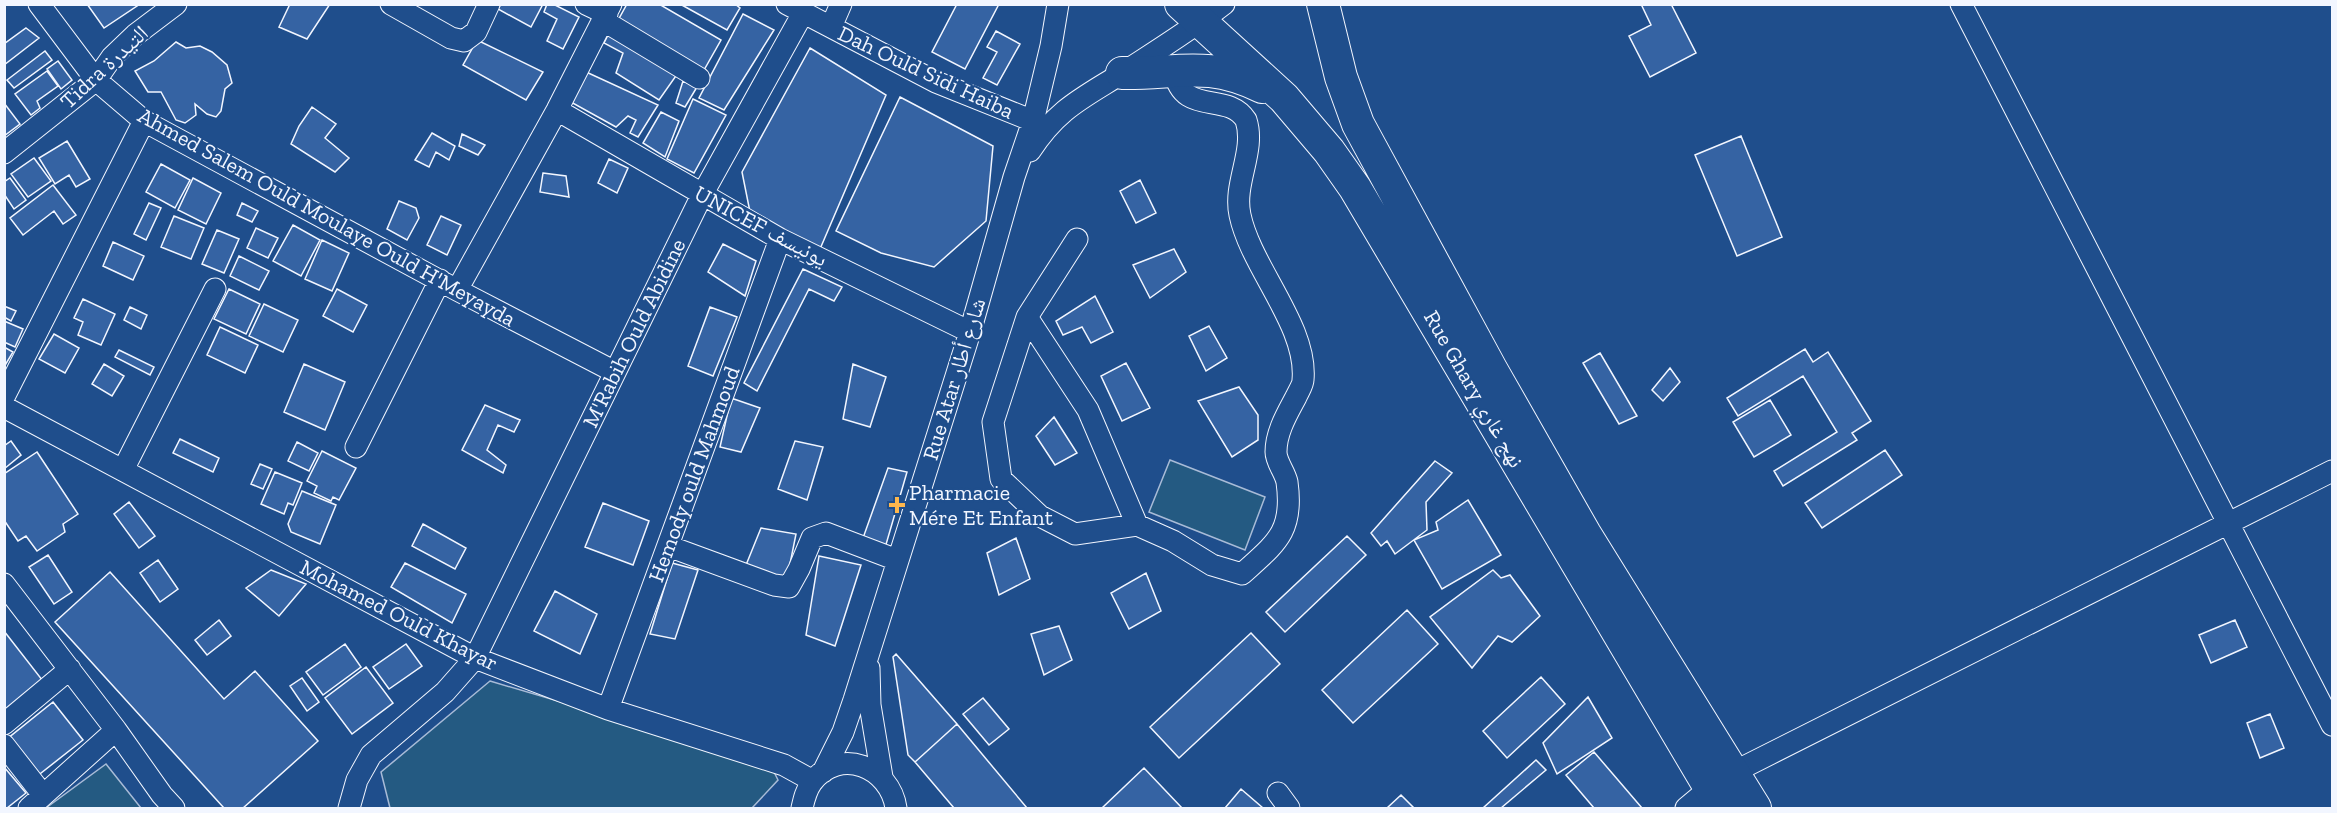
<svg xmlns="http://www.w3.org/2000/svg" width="2337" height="813" viewBox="0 0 2337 813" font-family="'Zilla Slab','Noto Naskh Arabic',serif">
<rect width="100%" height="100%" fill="#1f4e8c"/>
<path fill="#245a82" stroke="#a8bbd7" stroke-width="1.5" d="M1170,460L1265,497L1245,550L1149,512Z
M490,681L770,764L778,780L752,808H390L381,772Z
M106,764L141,808H46Z"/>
<path fill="#3563a3" stroke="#f2f6ff" stroke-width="1.5" d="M87,4H140L104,28Z
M290,4H330L307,39L279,27Z
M501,4H543L531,27L498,9Z
M547,4H553L579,17L563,49L547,41L557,19L544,12Z
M627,4H659L721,40L704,70L616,24Z
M680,4H735L740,8L727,30Z
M957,4H999L965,69L932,52Z
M1641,4H1671L1696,53L1650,77L1629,36L1651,25Z
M743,14L774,30L724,110L699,98Z
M26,28L39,38L4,65V44Z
M611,29L678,73L659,100L616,73L623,53L604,43Z
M996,31L1020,44L997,85L983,78L997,52L987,47Z
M477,40L543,72L526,100L463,65Z
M176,42L186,48L200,46L212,52L227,65L232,83L225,89L221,111L216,117L207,114L195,104L196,115L185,123L176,120L161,92H148L135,71L154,61Z
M810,48L886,95L820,249L751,217L742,172Z
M45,51L52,60L14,88L7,80Z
M58,61L72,80L61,89L47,69Z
M47,71L58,86L37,101L40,108L31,115L15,94Z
M584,71L658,105L638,137L630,133L636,120L628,116L616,127L569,101Z
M683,81L697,87L685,107L676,103Z
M900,97L993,146L986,221L934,267L881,253L836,231Z
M693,99L726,115L694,173L667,159Z
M4,103L20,124L4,136Z
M312,107L336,124L325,138L349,158L335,172L291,144L299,126Z
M661,112L679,121L665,157L643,143Z
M432,133L455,146L449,160L436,152L429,167L415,160Z
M462,134L485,145L478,155L459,146Z
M1741,136L1782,237L1737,256L1695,155Z
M67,141L90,179L76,187L69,175L55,184L39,158Z
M34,158L51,181L28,197L11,174Z
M609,159L628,168L617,193L598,183Z
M161,164L190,180L175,208L146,192Z
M543,173L566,176L569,197L540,192Z
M10,178L26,200L14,209L4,194V182Z
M193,178L221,193L206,224L178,210Z
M1140,180L1156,213L1136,223L1120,191Z
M53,185L76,215L63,224L54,211L23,235L10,218Z
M399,201L416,208L419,218L407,240L387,229Z
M149,203L161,208L146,240L134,234Z
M242,203L258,211L252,222L237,215Z
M174,216L204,228L191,259L161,247Z
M441,216L461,225L447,255L427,245Z
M293,225L320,240L301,276L273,261Z
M256,228L278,238L268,258L247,248Z
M217,230L239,239L224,273L202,264Z
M322,240L349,253L332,291L305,279Z
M113,242L144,256L133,280L103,266Z
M723,244L756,261L745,296L708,272Z
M1174,249L1186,272L1150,298L1133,265Z
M239,256L269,271L259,290L230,276Z
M803,269L842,287L834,301L809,289L757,391L744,383Z
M229,289L260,304L246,334L214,319Z
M337,289L367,305L353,332L323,316Z
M1095,296L1113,332L1091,343L1082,327L1063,335L1056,321Z
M83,299L115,314L101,345L78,335L83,322L74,318Z
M264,304L298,320L283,352L249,336Z
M4,306L16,311L11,321L4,317Z
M130,307L147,315L141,329L124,320Z
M710,307L737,317L713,376L688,366Z
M4,321L23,329L15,347L4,342Z
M1209,326L1227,358L1206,371L1189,336Z
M220,327L258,345L245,373L207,355Z
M54,334L79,348L65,373L39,359Z
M4,347L13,352L4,367Z
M1805,349L1813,362L1828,352L1871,421L1852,433L1857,440L1783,486L1774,471L1837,432L1803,376L1738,416L1727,398Z
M119,350L154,367L150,375L115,357Z
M1600,353L1637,416L1619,424L1583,363Z
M1126,363L1150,408L1122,421L1101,376Z
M104,364L124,376L112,396L92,384Z
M304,364L345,382L325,430L284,412Z
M853,364L886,377L870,427L843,419Z
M1670,368L1680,382L1663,401L1652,390Z
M1239,387L1258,415V440L1232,457L1198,401Z
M731,398L760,408L741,452L720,447Z
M1770,400L1791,435L1754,457L1733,422Z
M485,405L520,420L514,432L498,425L487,450L506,465L503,473L462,450Z
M1054,417L1077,453L1055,465L1036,436Z
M180,439L219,458L213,472L173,453Z
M11,441L21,455L4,469V446Z
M795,441L823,447L807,500L778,489Z
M297,442L318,453L309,471L288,461Z
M1885,450L1902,475L1822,528L1805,503Z
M322,451L356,468L339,500L333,497L331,501L314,493L317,486L307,481Z
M37,452L78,514L63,524L65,532L37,551L26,536L18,541L4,520V474Z
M1435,461L1452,473L1426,502L1427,530L1395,554L1387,541L1381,546L1371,533Z
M260,464L272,469L263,489L251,484Z
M888,468L907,472L885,548L863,538Z
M275,472L302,483L293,505L288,503L284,514L261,504Z
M302,491L336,505L320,544L291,532L288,524Z
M1468,500L1501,555L1442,589L1414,540L1438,530L1436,522Z
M129,502L155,536L139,548L114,514Z
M603,503L649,521L633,565L585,547Z
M423,524L466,548L455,569L412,546Z
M761,528L796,534L787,579L746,565Z
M1347,536L1366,555L1285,632L1266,612Z
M1016,538L1030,579L999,595L987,553Z
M48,555L72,592L54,604L29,567Z
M819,556L861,565L835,646L806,635Z
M158,560L178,589L160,602L140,573Z
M405,563L466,594L452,623L391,587Z
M672,563L698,570L675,639L650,634Z
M271,570L306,584L279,616L246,588Z
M1493,570L1501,578L1510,575L1540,616L1512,642L1498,636L1472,668L1430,617Z
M110,572L224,699L255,671L318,741L243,808H224L55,622Z
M1146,573L1161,611L1129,629L1111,593Z
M555,591L597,614L580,654L534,631Z
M1407,610L1438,644L1353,723L1322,690Z
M219,620L231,636L207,655L195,640Z
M2235,620L2247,647L2211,663L2199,635Z
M1059,626L1072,660L1044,675L1031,634Z
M4,631L43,681L4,711Z
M1251,633L1280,664L1179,758L1150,727Z
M345,644L361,667L323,695L306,672Z
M406,644L422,666L389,689L373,667Z
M896,654L957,724L915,762L908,755L893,657Z
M366,667L393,703L352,734L325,698Z
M1541,677L1565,704L1507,758L1483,731Z
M302,678L319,702L307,711L290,686Z
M1588,697L1612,738L1557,774L1543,743Z
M983,698L1009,729L989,745L963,714Z
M53,702L83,740L36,777L7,739Z
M2270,714L2284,748L2260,758L2247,723Z
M957,724L1027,808H954L915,762Z
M1594,752L1642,808H1594L1566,775Z
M1536,760L1546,770L1501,808H1483Z
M4,767L26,793L7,808H4Z
M1144,768L1182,808H1102Z
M1241,789L1263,808H1225Z
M1401,795L1414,808H1387Z"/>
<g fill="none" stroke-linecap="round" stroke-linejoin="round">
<g stroke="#f2f6ff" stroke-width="23">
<path id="minor" d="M39,4L96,80L144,121L457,290L615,372
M391,4L451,38L464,41L476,32L489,4
M586,4L607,14
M787,4L936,82L1033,121
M1961,4L2332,725
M604,21L699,78
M831,27L841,4
M557,110L780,239L970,332
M1030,151C1058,108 1083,98 1124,72C1158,50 1192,29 1224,4
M4,153L96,80L112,57L135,35L176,4
M1077,239L1027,317L993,422L1001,479L1040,516L1075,534L1137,525L1173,541L1212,565L1242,574C1276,543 1294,532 1287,482C1285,472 1276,462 1276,452C1276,432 1287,414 1296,397C1298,392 1303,385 1303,380C1308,326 1251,268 1240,215C1233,183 1256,151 1246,120C1227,90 1182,118 1174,70
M457,290L557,110L611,4
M1027,317L1088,410L1137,525
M4,397L144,121
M4,407L475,658L608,709L784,765L813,781
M356,447L440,280
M123,470L215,289
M668,546L774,585L789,587L799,569L812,538L826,533L897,560
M4,584L116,730L162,795L174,808
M869,668L870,705L882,777
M608,709L780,239
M4,724L70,669
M4,745L43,795
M823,772L843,732L854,700L970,332L1014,177L1033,121L1051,46L1058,4
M1278,793L1289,808
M29,808L116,730
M349,808L357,780L371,755L445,692L475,658L702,195L803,13
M802,808C804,799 806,790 812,782C840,746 890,767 896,808
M1686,808L1710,788L1734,772L2332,471"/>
</g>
<g stroke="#f2f6ff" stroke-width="34">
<path id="highway" d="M1181,4L1284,98L1329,151L1355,188L1722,808
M1323,4L1341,77L1358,124L1491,369L1585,534L1755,808
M1122,73C1178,74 1207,60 1262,87"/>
</g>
<use href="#minor" stroke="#1f4e8c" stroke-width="21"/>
<use href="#highway" stroke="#1f4e8c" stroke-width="32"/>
</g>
<path fill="#ffb74d" stroke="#1f4e8c" stroke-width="2" d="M894 496h6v6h6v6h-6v6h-6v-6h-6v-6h6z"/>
<g text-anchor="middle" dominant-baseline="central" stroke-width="4.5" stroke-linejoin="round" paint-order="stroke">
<g font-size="22" fill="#f2f6ff" stroke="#1f4e8c">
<text transform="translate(104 67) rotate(-43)">Tidra التيدرة</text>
<text transform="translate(926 72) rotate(25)">Dah Ould Sidi Haiba</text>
<text transform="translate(327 217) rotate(29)">Ahmed Salem Ould Moulaye Ould H'Meyayda</text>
<text transform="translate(761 226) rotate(28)">UNICEF يونيسف</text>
<text transform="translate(634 333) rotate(-64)">M'Rabih Ould Abidine</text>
<text transform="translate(954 379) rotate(-73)">Rue Atar شارع أطار</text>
<text transform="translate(1474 389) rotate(60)">Rue Ghary نهج غاري</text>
<text transform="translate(694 474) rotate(-70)">Hemody ould Mahmoud</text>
<text transform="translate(399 615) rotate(27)">Mohamed Ould Khayar</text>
</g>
<g font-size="22" fill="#f2f6ff" stroke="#1f4e8c" text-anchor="start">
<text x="909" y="492">Pharmacie<tspan x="909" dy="25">Mére Et Enfant</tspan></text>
</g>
</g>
<rect width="2337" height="813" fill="none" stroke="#f2f6ff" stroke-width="12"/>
</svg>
